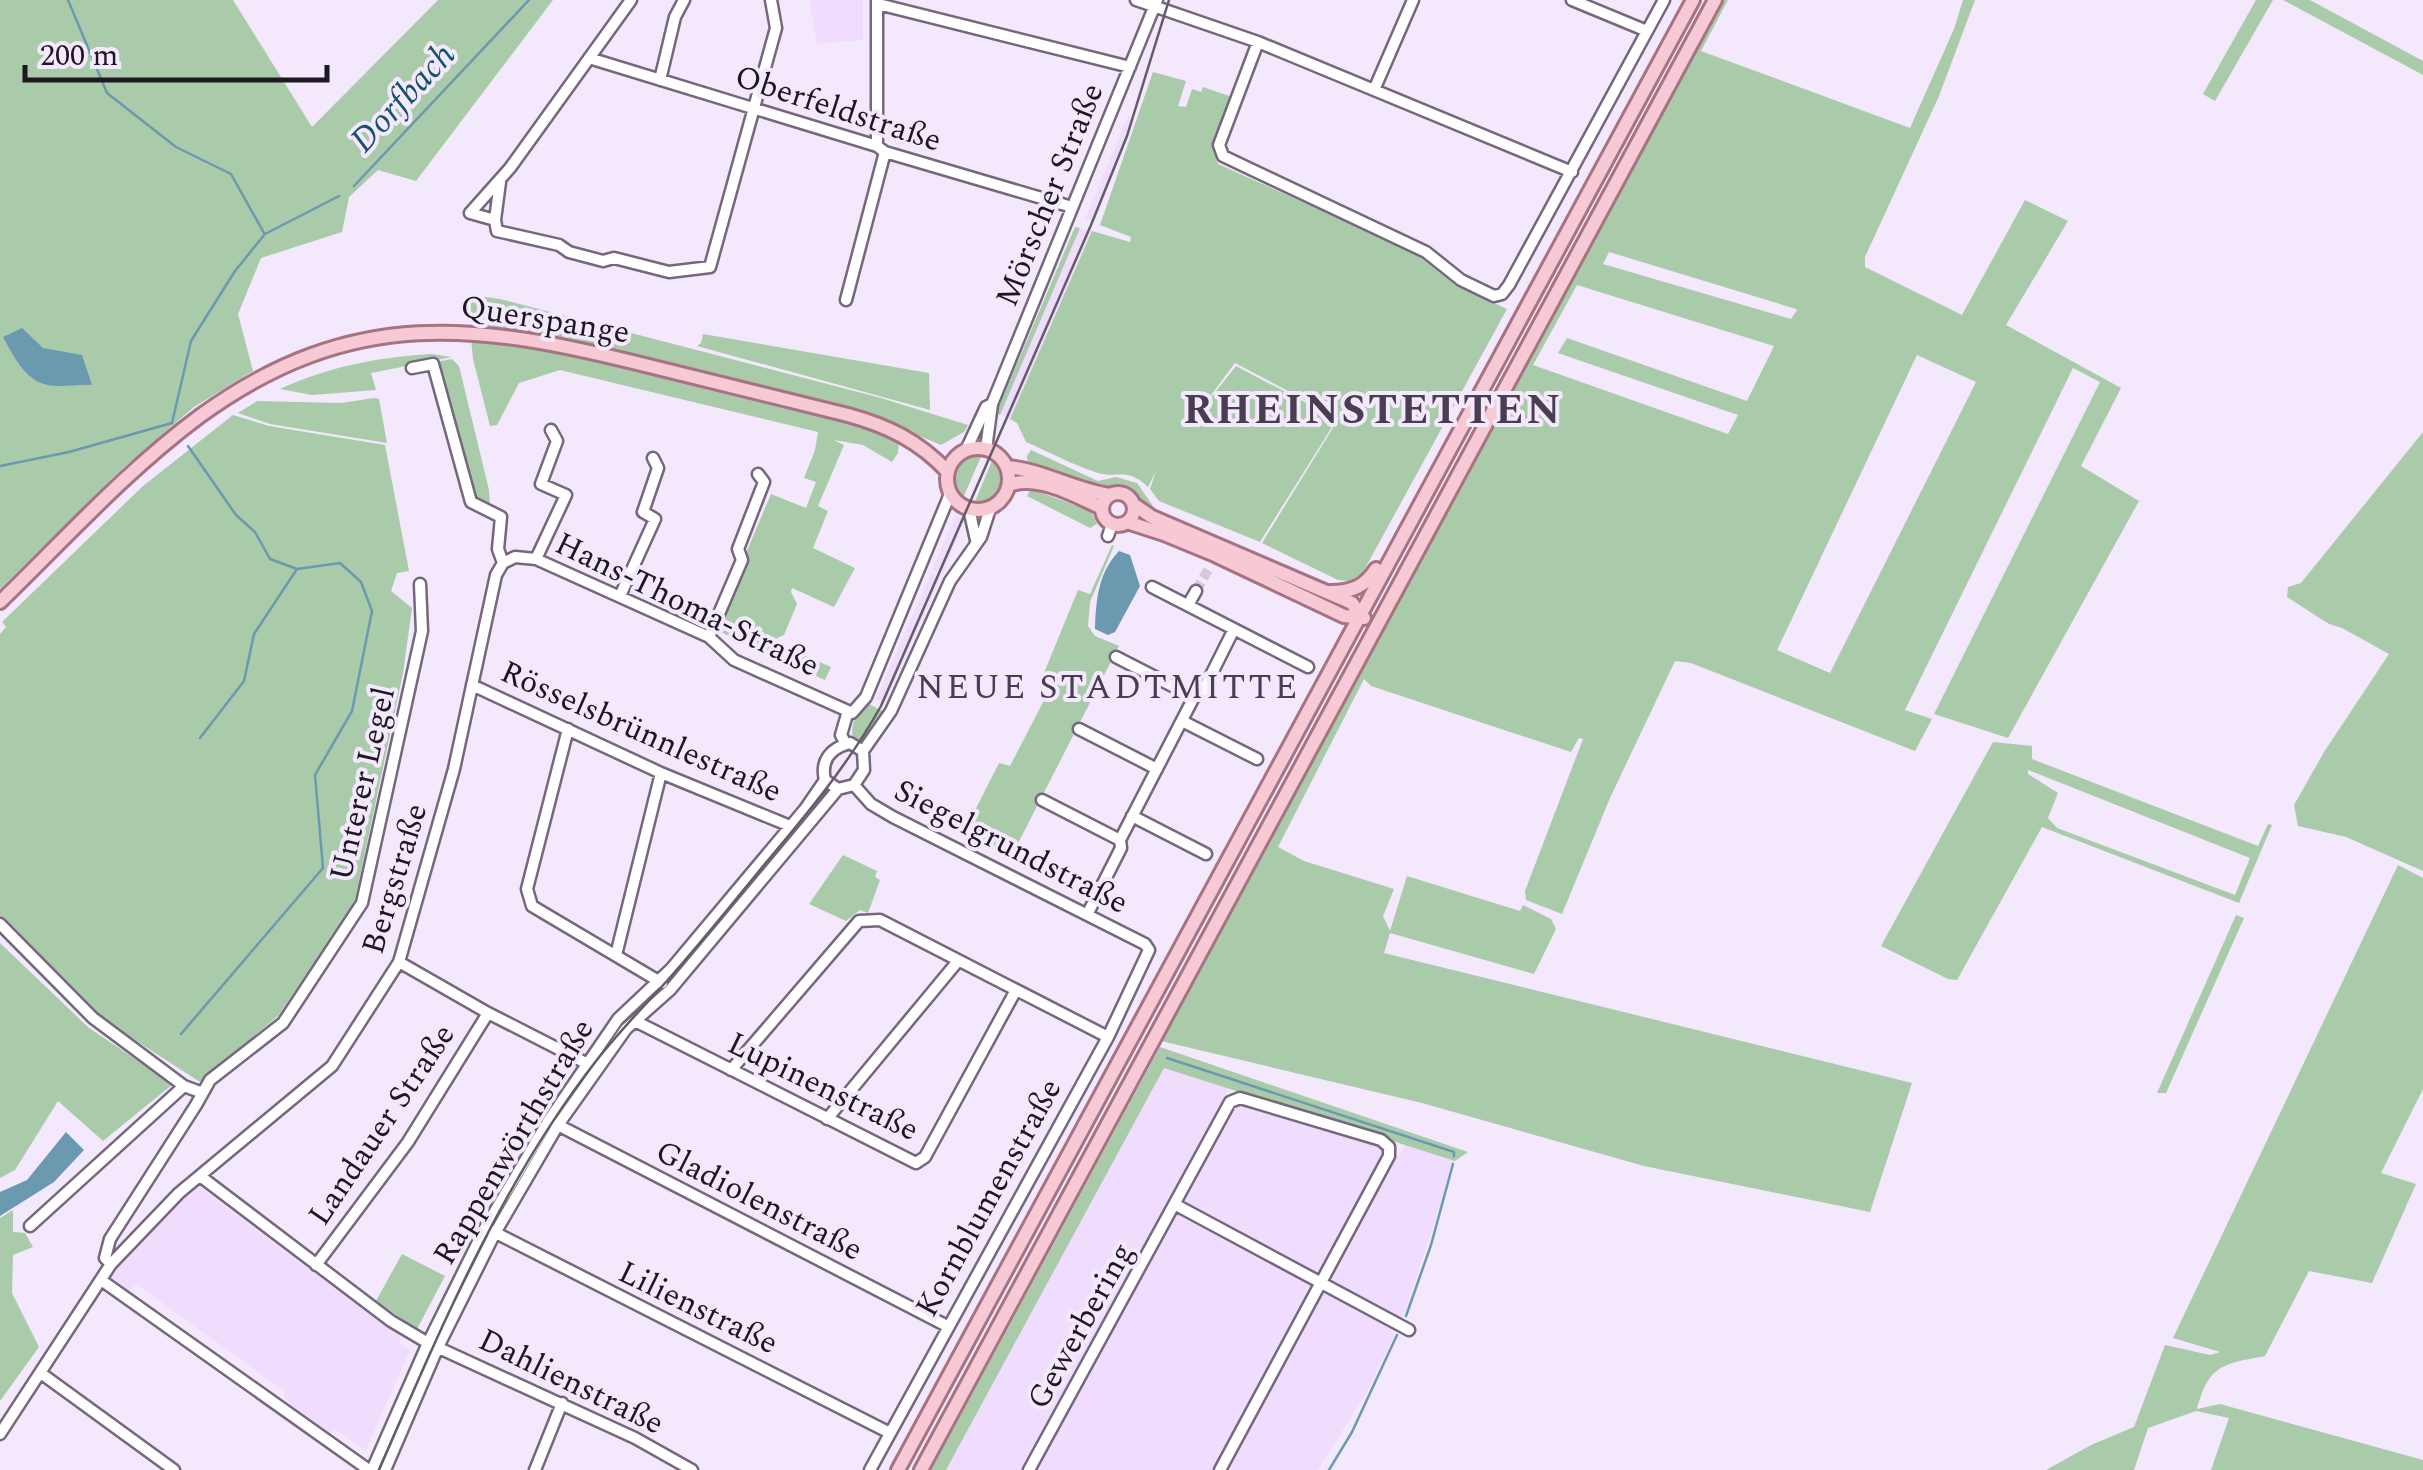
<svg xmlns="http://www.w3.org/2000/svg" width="2423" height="1470" viewBox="0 0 2423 1470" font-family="Spectral,serif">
<rect width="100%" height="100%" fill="#f3e8fc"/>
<path fill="#f0ddfd" d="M809,0H863V40L817,44Z
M1128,116L1135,118L1094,222L1085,219Z
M1080,228L1092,231L1010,419L1000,415Z
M956,515L965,519L943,575L932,570Z
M931,573L941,577L885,703L876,699Z
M1164,1067L1228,1088L1225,1097L1372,1144L1398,1156L1406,1144L1455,1161L1402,1319L1366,1393L1318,1470H946Z
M198,1186L386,1327L402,1335L399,1343L410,1350L366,1450L334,1429L330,1435L285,1399L283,1390L136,1284L129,1291L112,1279V1274L150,1230Z"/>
<path fill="#a9cbaa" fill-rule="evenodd" d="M0,0H233L312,127L438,0H553L416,181L378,170L349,197L342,232L261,258L238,314L253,371L194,407L121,470L0,589Z
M1720,0H1728L1701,51L1910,128L1954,29L1963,0H1975L1939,96L1865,257V267L1962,315L2025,200L2068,221L2006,325L2121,388L2081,466L2139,501L2008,738L1934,714L2100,382L2073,368L1905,710L1932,719L1915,751L1691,663L1675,661L1610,798L1562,914L1526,900L1525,891L1583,739L1579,738L1571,752L1371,686L1364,679L1278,847L1304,861L1394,889L1383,916L1390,931L1407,876L1520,911L1523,905L1551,919L1556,929L1534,974L1390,933L1384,953L1912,1083L1870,1212L1644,1166L1422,1103L1161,1041ZM1609,252L1796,309L1797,310L1791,319L1603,264ZM1577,285L1774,346L1747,401L1567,338L1558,353L1738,415L1728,434L1533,365ZM1917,355L1976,382L1830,673L1777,650Z
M2256,0H2273L2215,101L2203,94Z
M2283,0H2310L2423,61V75Z
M1153,72L1186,81L1178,106L1186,107L1192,89L1201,92L1203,87L1235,98L1212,146L1218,164L1425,257L1454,284L1507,309L1362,574L1349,581L1338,580L1262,543L1339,418L1235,363L1185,430L1236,366L1337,419L1260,542L1159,501L1150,489L1156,471L1148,487C1126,466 1118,480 1095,472C1071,464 1049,452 1026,442L1017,423L1010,419L1092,231L1130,242L1131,237L1100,225Z
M1075,227L1080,228L1000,415L996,413Z
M485,297L500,299L881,398L968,425L964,432L941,445C867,412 791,395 713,376C632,357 553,337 471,324V301Z
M703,334L929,373L930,410L697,346L701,343Z
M471,338L545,346L857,422L899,439L898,453L892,462L863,445L834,440L844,445L818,506L828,511L813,548L855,568L834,607L792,588L791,592L797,604L784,635L771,641L831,667L825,680L714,629L771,494L806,508L816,482L804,478L815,450L818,432L560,370L519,383L497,425L490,426L473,359Z
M431,354L452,357L371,373L376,390L312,395L280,389C328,367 378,357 431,354Z
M452,359L459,366L489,490L490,506L476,499L436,362Z
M374,398L379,399L387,443L270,424L238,413L257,401L341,403Z
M233,415L269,426L385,445L409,571L397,573L391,591L412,608L403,673L354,905L278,1016L200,1082L107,1022L0,918V634L6,627L2,622L143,486Z
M2423,432V871L2346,837L2298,826L2294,805L2324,752L2389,654L2342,628L2329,624L2287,597L2288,587L2301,583Z
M1031,450L1098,481L1116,477L1137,483L1153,506L1150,514L1128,487L1118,484L1099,489L1028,465L1027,456Z
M983,452L963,498L954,481L957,465L966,455Z
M994,456C1011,477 1003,505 974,504Z
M1031,489L1091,511L1097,524L1090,528L1027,496Z
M1158,510L1336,586L1335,587L1321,585L1156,516Z
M1112,545L1114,546L1090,602L1088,626L1095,636L1119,646L1012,855L964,832L999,763L1010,766L1055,679L1044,673L1078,590L1090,594Z
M869,704L884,712L866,738L856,740L852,735L853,723Z
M1993,742L2032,746V759L2258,846L2268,824L2272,825L2239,903L2042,827L1957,980L1948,979L1881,946ZM2028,770L2250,858L2235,895L2057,828L2048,818L2058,793L2028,774Z
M843,855L877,871L875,877L880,880L868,913L860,910L846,921L809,904Z
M2398,865L2423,878V1089L2381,1173L2416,1184L2372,1283L2309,1271L2265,1356C2222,1364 2209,1365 2197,1409L2220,1404L2423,1460V1470H2211L2229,1418L2196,1411L2148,1428L2134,1470H2046L2091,1445L2134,1427L2165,1345L2210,1355L2220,1352L2173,1338Z
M2236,915L2244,918L2166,1093H2157Z
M0,943L89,1028L173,1084L103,1141L58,1101L15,1170L0,1178Z
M1160,1047L1468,1152L1455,1161L1164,1068L946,1470H931Z
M13,1210V1232L25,1233L33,1247L13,1255L12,1293L39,1347L0,1401V1218Z
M402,1254L445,1276L417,1329L376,1301Z"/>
<path fill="#6b99b0" d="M22,328L43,348L82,355L92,385C78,384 62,388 48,385C25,381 13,355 3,337Z
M1119,551L1130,555L1140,586L1115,632L1108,635L1095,629C1096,600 1098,573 1119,551Z
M66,1132L84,1150L54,1182L0,1216V1192L27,1180Z"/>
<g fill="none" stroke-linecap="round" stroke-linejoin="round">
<path stroke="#6b99b0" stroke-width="2.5" d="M68,0L107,93L176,147L231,174L264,233
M354,186L529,0
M0,466L69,452L172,423L191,341L235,271L265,234L339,196
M200,738L244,681L254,634L297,569
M181,1034L323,868L315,775L352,711L372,611L361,582L340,563L297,569L270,559L255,532L236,515L188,446
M1167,1058L1454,1152V1156
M1406,1316L1431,1245L1453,1164
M1329,1470L1352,1432L1397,1335"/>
<path stroke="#d3c9db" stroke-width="10" stroke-dasharray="10 5" stroke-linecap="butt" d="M1196,591L1208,570"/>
<g stroke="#75687e" stroke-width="15">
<path id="minor" d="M1136,0L1258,42L1572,172
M1572,0L1647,31
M878,4L1130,67
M1258,42L1219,145L1223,156L1426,252L1461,280L1494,296L1502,294L1509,285L1664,0
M589,58L877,146L885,152L1072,207
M660,80L675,17L684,0
M1374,90L1413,0
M877,146V0
M495,220L497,231L559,245L569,252L603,261L614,258L669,272L710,267L776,28L771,0
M495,220L470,213L510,168L631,0
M495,220L500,182
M846,300L885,152
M412,368L433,364L471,502L501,517L498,549L503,563
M986,449L992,404L1157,0
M966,450L986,407L992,404
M969,509L976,540
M1108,536L1112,524
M536,559L566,495L541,484L557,441L551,430
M503,563L515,557L536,559L709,637L734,660L848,711
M1152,587L1308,667
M620,596L655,519L643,512L658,468L653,458
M1188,605L1196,591
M709,637L742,560L738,549L764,482L758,474
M1116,657L1194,697
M472,685L661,773L790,826
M1182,721L1257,759
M568,729L527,889L532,906L662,983
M1079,729L1157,769
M850,743L863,751L864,770L854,785L838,789L825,780C820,760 831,748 850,743Z
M846,744L841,735L848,711L852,713L866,697L950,494
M863,751L891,711L950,581L981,537L990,509
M854,785L871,804L893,817L1145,944L1149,950L1108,1037L870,1470
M1042,800L1120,840
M1132,816L1206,854
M1088,913L1121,848L1120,840L1194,697L1202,693L1233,631L1230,627
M0,924L93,1018L184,1086L200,1092
M616,955L661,773
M399,962L488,1013L586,1063
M635,1021L916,1163L925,1157L1016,990
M731,1070L859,921L880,920L1108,1037
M827,1119L958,961
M554,1123L947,1326
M200,1176L391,1321L428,1343L635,1438L692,1470
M1176,1205L1409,1330
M30,1226L184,1086
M490,1230L890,1433
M111,1264L105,1258L110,1239L196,1105L210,1080L283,1023L362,903L422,631L420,584
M316,1265L408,1142L488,1013
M101,1280L369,1470
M42,1374L174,1470
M0,1434L111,1264L179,1193L332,1066L399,962L454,769L496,575L503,563
M372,1470L428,1343L485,1228L549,1120L618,1019L671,969L805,809L825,780
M385,1470L438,1347L495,1233L558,1125L626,1029L670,990L838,789
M535,1470L562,1403
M1029,1470L1230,1102L1240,1098L1381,1140L1389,1147V1156L1220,1470"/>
</g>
<g stroke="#a67382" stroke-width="18">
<path id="major" d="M947 479a31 31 0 1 1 62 0a31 31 0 1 1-62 0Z
M1007,467C1043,470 1074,490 1110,495
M1009,485C1037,474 1076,496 1102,508
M1102 509a16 16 0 1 1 32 0a16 16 0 1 1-32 0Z
M1133,504L1152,517L1352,603L1361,616
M1127,522L1164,534L1215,555L1344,616L1364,618
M1330,592C1351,592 1365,587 1376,569
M0,602C66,538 126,471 200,416C353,305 478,323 649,366C716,382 782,399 848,415C888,426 919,441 948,472
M898,1470L1693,0
M921,1470L1715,0"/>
</g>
<use href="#minor" stroke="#fff" stroke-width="10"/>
<use href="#major" stroke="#f6c9d4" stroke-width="12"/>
<path stroke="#645c69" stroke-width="2.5" d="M379,1470C440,1330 501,1183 596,1061C618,1033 642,1008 666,982C700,944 732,904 764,865C807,814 848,765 881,706L1091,225L1127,136L1169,0"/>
</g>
<g text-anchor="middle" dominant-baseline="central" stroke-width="8" stroke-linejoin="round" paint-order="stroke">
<g font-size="32" fill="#1d1720" stroke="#f3e8fc">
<text transform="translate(838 109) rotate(18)">Oberfeldstraße</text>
<text transform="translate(1050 195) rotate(-68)">Mörscher Straße</text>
<text transform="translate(545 320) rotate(9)">Querspange</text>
<text transform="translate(687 605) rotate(26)">Hans-Thoma-Straße</text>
<text transform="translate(641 732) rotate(24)">Rösselsbrünnlestraße</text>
<text transform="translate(363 784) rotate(-77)">Unterer Legel</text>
<text transform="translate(1011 847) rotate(27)">Siegelgrundstraße</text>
<text transform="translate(395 879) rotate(-73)">Bergstraße</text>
<text transform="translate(823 1087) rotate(26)">Lupinenstraße</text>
<text transform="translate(382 1125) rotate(-56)">Landauer Straße</text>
<text transform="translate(514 1142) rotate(-59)">Rappenwörthstraße</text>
<text transform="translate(989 1198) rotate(-61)">Kornblumenstraße</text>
<text transform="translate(759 1201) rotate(27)">Gladiolenstraße</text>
<text transform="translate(698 1308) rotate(26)">Lilienstraße</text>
<text transform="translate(1081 1326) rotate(-61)">Gewerbering</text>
<text transform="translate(571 1382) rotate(26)">Dahlienstraße</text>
</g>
<g font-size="35" font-style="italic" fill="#15526b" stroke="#f3e8fc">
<text transform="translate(403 98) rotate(-47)">Dorfbach</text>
</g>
<g font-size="35" letter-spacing="2.5" fill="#493d51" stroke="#f3e8fc">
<text x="1108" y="687">NEUE STADTMITTE</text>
</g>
<g font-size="42" font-weight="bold" letter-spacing="2.5" fill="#493d51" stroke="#f3e8fc">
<text x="1373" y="410">RHEINSTETTEN</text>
</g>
</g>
<path d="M25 65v15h302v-15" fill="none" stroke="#1d1720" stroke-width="5"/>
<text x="40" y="65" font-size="30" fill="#1d1720" stroke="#f3e8fc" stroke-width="8" paint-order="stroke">200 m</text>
</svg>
